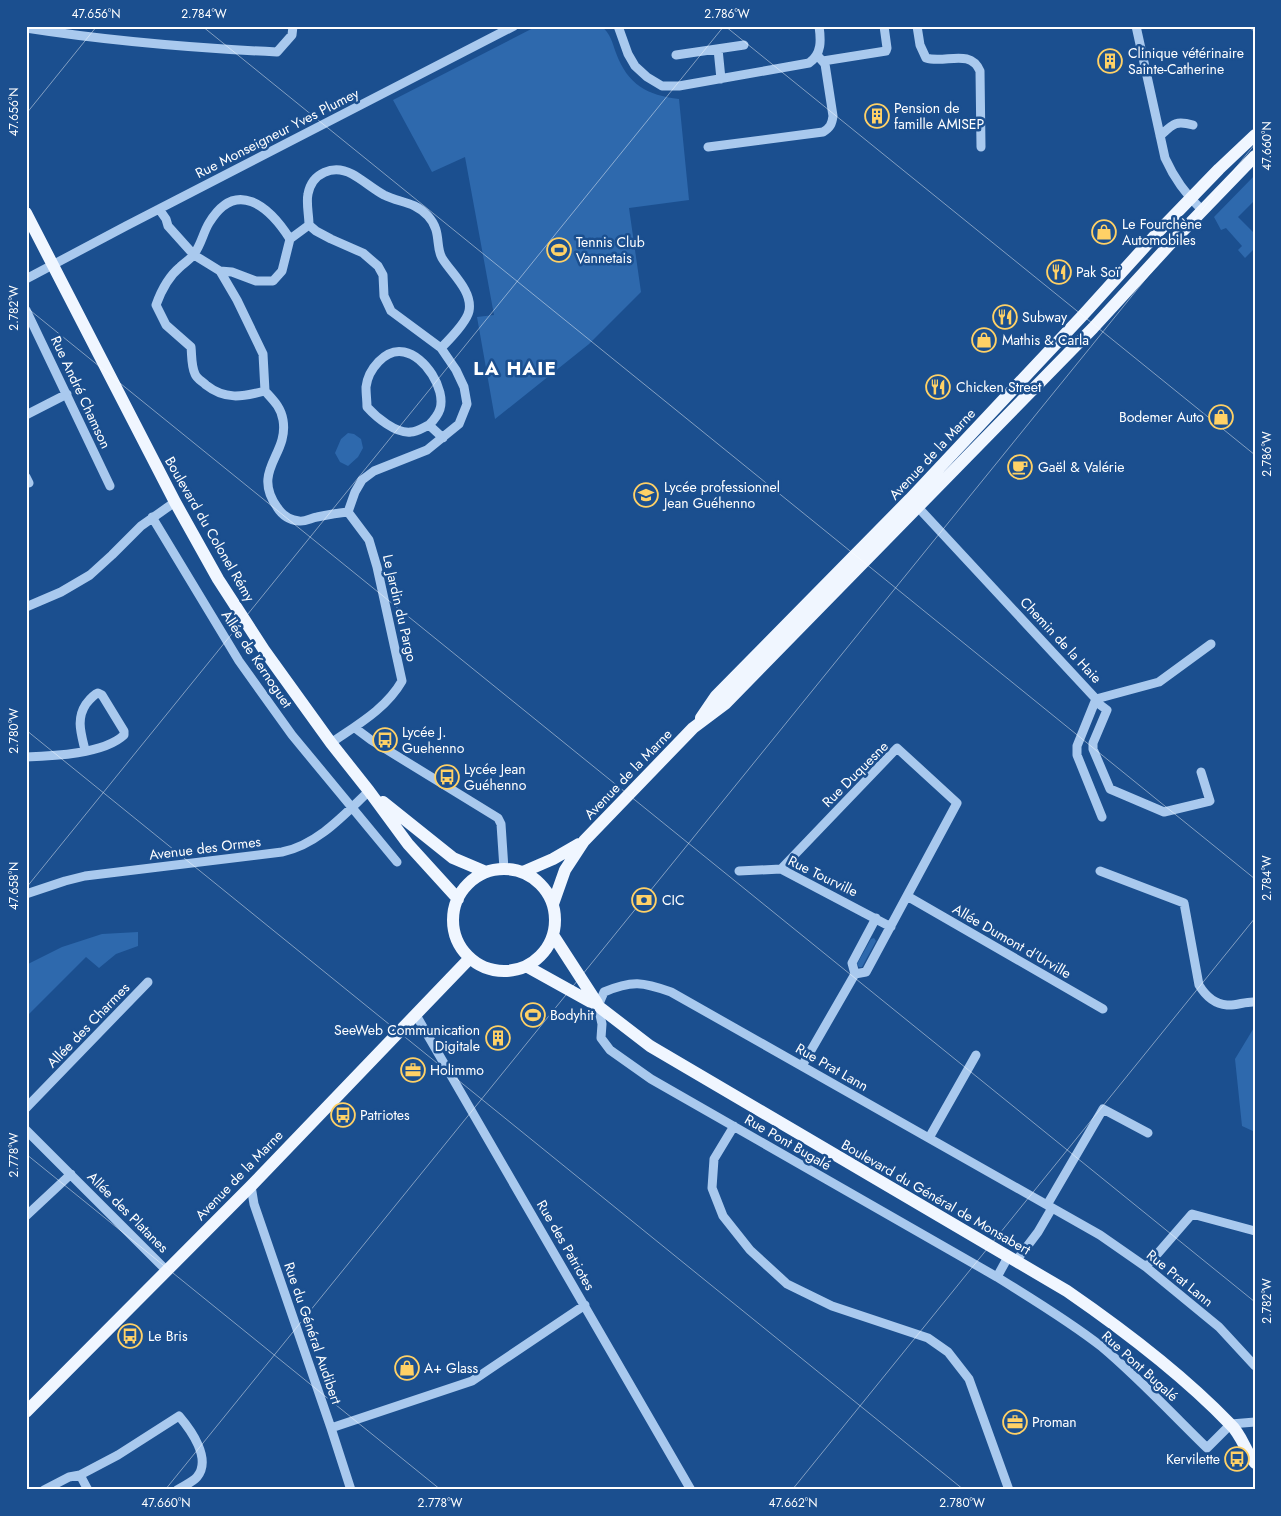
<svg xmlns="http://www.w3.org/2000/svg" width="1281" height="1516" viewBox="0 0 1281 1516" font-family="Jost,sans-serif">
<rect width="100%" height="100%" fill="#1b4f8f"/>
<path fill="#2e69ad" d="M537,26H601C611,34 612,42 616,53C628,85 647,95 679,99L689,200L629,208L641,292L589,344L495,419L477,317L494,315L465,157L432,172L393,100Z
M1255,175V200L1238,217L1255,234V248L1245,258L1238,250L1242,246L1226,228L1221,230L1214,217Z
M348,433L354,434L361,439L363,448L358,457L348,466L340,462L335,453L341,439Z
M138,932V946L116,954L99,968L86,957L26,1017V965L62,947L102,934Z
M874,938L876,941L862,967H859L857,964L871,939Z
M1255,1026V1132L1242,1126L1235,1059Z"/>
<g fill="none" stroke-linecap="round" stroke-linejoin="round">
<path stroke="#a9c9ee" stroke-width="9" d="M618,26L628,54L635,66L647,77L662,86H679L809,63C822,54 821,40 819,26
M917,26L920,45L926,58C945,64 970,48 980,71L981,147
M1136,26L1165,158C1174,178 1186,195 1202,210
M26,28C109,41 193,48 277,52L292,35L293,26
M718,49L721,79
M676,55L744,45
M823,61L886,51L887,48L884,26
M1160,136C1173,124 1175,120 1193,125
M708,147L823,132C830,128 832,124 833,116L825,64L817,55
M159,209L166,219L168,226L194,255L220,271L232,272L256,281H273L282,271L290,239L309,225L316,231L331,239L363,253L378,266L383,275L384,296L391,311L441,348L456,370L464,387L467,404L459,424L427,450L374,471L362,480L355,492L348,512L369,540L377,567L402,681C386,709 357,725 331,743
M309,225C309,215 306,203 308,194C312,173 333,164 352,174C363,180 373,189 384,195C400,203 414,201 428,216C442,231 435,246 442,258C451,273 473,291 469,311C467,321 449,340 441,348
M220,271L237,300L263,354L265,391C273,400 281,407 283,420C289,455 251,470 277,507C282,515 289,520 299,521C305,522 311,518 317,517C327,515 338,513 348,512
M26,279L126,226L514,26
M26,310L110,486
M265,391C242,397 225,400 206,385C202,381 197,379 195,374C191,365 192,356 191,347L166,325L156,305C161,291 168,277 180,267C184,263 191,259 194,254C201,245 203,233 209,223C236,178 269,206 290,239
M26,415L67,394
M429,425C424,427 417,432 411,432C396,434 376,417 367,407C367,401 366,394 366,387C368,370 385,348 404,352C425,356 446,389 440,409C438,415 433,421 429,425L443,438
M26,477L29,483
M914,503L1096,699L1159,682L1211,644
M152,517L239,661L292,735L397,862
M26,607L61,592L90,575L112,555L141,526L175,502
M1096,699L1077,746V755L1102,817
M1095,701L1107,710L1093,743V749L1110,789L1164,812L1210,801L1201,772
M355,728L371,740L498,818L501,824L504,869
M26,757C53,756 104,754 124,735V731L102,695L98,693C93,695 90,699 86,704C76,719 81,733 85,750
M781,869L897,748L957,803L866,972L855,974
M739,871L781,869L891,927
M1100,871L1184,903L1199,985C1205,995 1214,1004 1227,1005C1236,1006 1246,1001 1255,1002
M26,894L65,881L85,876L282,852C317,845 344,815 369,791
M907,896L1103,1009
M416,1015L691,1490
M802,1066L855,974L852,963L876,918
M26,1108L148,982
M734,1126L714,1159L712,1188L723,1216L750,1250L787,1284L832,1306L928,1338L948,1352L969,1379L1009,1490
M26,1130L166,1270
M929,1138L976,1055
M251,1186L254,1204L331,1428L351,1490
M1047,1205L1103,1109L1148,1133
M26,1216L71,1174
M1008,1257L997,1277L651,1079L610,1050L601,1038L602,1024L598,1006L604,992C632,980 643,982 671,992L1100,1235L1146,1267L1219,1327L1255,1366
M1016,1261L1038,1232L1052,1208
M1146,1267L1192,1214L1255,1231
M997,1277C1032,1299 1069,1321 1102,1347C1139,1378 1172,1414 1207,1448L1231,1424L1255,1422
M331,1428L472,1381L585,1305
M80,1475L118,1455L179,1416C191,1430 212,1459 197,1477C193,1482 183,1486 177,1490
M44,1490L69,1477L80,1475L88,1490"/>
<path stroke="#f0f6ff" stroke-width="12" d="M26,213L175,502L218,579L264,650L331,743L369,791L408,844L458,899
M701,718L716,696L910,499L1083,315L1160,230L1219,169L1255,135
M383,802L453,858L486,872
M453 920a51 51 0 1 1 102 0a51 51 0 1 1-102 0Z
M523,872L553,859L579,844
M553,904L565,870L584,841L693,728L725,704L1093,328L1171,243L1255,156
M553,935L597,1003
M526,966L598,1006L650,1046L1067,1291C1125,1331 1182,1374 1230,1424C1242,1435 1245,1451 1255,1463
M26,1412L251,1186L470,958"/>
</g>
<path fill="none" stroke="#fff" stroke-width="1" stroke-opacity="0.45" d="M202,26L1255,879M725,26L1255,455M1248,26L1255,32M26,114L97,26M26,307L1255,1302M26,730L964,1490M26,888L724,26M26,1154L441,1490M165,1490L1255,144M792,1490L1255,918"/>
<defs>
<g id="building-ring" transform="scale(1.25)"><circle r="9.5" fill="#1b4f8f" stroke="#ffd166" stroke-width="1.5"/><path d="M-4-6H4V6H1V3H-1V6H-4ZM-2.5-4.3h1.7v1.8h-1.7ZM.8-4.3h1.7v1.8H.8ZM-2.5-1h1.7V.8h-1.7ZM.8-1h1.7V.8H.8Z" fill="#ffd166"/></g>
<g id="shop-ring" transform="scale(1.25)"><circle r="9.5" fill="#1b4f8f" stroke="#ffd166" stroke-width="1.5"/><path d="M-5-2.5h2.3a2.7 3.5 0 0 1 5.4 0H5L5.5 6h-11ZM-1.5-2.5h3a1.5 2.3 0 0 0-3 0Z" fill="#ffd166"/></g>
<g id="stadium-ring" transform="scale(1.25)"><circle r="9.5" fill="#1b4f8f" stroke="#ffd166" stroke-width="1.5"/><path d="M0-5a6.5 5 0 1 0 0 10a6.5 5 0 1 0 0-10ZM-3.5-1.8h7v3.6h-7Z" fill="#ffd166"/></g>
<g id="restaurant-ring" transform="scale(1.25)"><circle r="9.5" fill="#1b4f8f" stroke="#ffd166" stroke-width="1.5"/><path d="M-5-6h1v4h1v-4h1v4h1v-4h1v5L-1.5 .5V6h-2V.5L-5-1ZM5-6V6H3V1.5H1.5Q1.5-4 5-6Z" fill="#ffd166"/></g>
<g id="cafe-ring" transform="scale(1.25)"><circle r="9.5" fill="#1b4f8f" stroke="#ffd166" stroke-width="1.5"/><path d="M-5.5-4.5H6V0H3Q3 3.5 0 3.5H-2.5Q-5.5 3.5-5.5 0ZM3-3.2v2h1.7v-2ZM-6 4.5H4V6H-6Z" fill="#ffd166"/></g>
<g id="school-ring" transform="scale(1.25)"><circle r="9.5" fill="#1b4f8f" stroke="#ffd166" stroke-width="1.5"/><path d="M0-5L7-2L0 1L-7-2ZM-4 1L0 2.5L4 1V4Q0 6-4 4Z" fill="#ffd166"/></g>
<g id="bus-ring" transform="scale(1.25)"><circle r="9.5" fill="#1b4f8f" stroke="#ffd166" stroke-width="1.5"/><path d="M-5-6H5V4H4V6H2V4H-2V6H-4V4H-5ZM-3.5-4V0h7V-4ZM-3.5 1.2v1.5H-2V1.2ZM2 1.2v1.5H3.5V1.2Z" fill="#ffd166"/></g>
<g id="bank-ring" transform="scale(1.25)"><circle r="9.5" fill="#1b4f8f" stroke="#ffd166" stroke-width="1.5"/><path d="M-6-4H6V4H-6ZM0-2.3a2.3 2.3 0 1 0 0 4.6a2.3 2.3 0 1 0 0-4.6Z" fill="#ffd166"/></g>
<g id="office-ring" transform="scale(1.25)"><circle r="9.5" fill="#1b4f8f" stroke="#ffd166" stroke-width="1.5"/><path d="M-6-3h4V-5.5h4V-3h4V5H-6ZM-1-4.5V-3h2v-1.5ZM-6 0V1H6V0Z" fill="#ffd166"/></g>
</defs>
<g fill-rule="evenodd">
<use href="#building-ring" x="1110" y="61"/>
<use href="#building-ring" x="877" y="116"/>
<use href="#shop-ring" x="1104" y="232"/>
<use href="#stadium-ring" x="559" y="250"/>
<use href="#restaurant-ring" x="1059" y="272"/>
<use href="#restaurant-ring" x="1005" y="317"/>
<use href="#shop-ring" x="984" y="340"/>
<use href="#restaurant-ring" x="938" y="387"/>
<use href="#shop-ring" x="1221" y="417"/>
<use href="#cafe-ring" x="1020" y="467"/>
<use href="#school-ring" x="646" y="495"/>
<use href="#bus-ring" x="385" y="740"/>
<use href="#bus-ring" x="447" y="777"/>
<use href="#bank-ring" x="644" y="900"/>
<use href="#stadium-ring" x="533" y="1015"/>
<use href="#building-ring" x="498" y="1038"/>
<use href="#office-ring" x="413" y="1070"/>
<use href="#bus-ring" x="343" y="1115"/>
<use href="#bus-ring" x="130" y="1336"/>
<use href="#shop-ring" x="407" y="1368"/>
<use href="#office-ring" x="1015" y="1422"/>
<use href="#bus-ring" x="1237" y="1459"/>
</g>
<g text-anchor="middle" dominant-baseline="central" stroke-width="5" stroke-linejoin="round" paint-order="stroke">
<g font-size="14" fill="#fff" stroke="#1b4f8f" text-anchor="start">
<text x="1128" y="53">Clinique vétérinaire<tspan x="1128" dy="16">Sainte-Catherine</tspan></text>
<text x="894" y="108">Pension de<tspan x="894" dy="16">famille AMISEP</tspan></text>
<text x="1122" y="224">Le Fourchène<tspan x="1122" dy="16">Automobiles</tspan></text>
<text x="576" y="242">Tennis Club<tspan x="576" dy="16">Vannetais</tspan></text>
<text x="1076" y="272">Pak Soï</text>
<text x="1022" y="317">Subway</text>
<text x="1002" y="340">Mathis &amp; Carla</text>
<text x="956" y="387">Chicken Street</text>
<text x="1204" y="417" text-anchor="end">Bodemer Auto</text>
<text x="1038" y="467">Gaël &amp; Valérie</text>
<text x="664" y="487">Lycée professionnel<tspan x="664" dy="16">Jean Guéhenno</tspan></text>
<text x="402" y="732">Lycée J.<tspan x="402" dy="16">Guehenno</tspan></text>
<text x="464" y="769">Lycée Jean<tspan x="464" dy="16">Guéhenno</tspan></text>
<text x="662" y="900">CIC</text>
<text x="550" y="1015">Bodyhit</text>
<text x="480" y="1030" text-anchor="end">SeeWeb Communication<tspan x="480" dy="16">Digitale</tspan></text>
<text x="430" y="1070">Holimmo</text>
<text x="360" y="1115">Patriotes</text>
<text x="148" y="1336">Le Bris</text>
<text x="424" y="1368">A+ Glass</text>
<text x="1032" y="1422">Proman</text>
<text x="1220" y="1459" text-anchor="end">Kervilette</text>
</g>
<g font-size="14" fill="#fff" stroke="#1b4f8f">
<text transform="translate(277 133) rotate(-27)">Rue Monseigneur Yves Plumey</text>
<text transform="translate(81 392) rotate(65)">Rue André Chamson</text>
<text transform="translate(932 454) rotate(-47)">Avenue de la Marne</text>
<text transform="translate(210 529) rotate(60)">Boulevard du Colonel Rémy</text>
<text transform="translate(400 608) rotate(77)">Le Jardin du Pargo</text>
<text transform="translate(1061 640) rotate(47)">Chemin de la Haie</text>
<text transform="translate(257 659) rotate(56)">Allée de Kernoguet</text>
<text transform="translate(628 774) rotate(-46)">Avenue de la Marne</text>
<text transform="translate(855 774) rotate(-45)">Rue Duquesne</text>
<text transform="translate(205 848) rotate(-7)">Avenue des Ormes</text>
<text transform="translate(823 876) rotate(26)">Rue Tourville</text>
<text transform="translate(1012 941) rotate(30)">Allée Dumont d'Urville</text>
<text transform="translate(88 1025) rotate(-46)">Allée des Charmes</text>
<text transform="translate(832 1067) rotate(30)">Rue Prat Lann</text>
<text transform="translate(788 1142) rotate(30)">Rue Pont Bugalé</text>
<text transform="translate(239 1175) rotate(-46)">Avenue de la Marne</text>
<text transform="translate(936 1197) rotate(30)">Boulevard du Général de Monsabert</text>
<text transform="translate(128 1212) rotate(45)">Allée des Platanes</text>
<text transform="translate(566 1245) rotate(60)">Rue des Patriotes</text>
<text transform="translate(1180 1278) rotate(39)">Rue Prat Lann</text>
<text transform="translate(313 1333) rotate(71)">Rue du Général Audibert</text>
<text transform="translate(1140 1366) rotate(42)">Rue Pont Bugalé</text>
</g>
<g font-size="19" font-weight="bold" letter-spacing="1" fill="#fff" stroke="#1b4f8f">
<text x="515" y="368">LA HAIE</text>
</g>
</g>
<rect width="1281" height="1516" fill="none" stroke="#1b4f8f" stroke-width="55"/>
<rect x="28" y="28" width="1226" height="1460" fill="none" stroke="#fff" stroke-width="2"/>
<g font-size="12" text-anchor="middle" fill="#fff">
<text x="96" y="18">47.656°N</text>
<text x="204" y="18">2.784°W</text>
<text x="727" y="18">2.786°W</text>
<text transform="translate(14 112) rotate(-90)" y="4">47.656°N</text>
<text transform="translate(1267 146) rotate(-90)" y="4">47.660°N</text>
<text transform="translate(14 308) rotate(-90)" y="4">2.782°W</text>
<text transform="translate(1267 454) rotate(-90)" y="4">2.786°W</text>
<text transform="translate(14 731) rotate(-90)" y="4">2.780°W</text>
<text transform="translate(1267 878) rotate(-90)" y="4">2.784°W</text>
<text transform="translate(14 886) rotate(-90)" y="4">47.658°N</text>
<text transform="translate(14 1155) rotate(-90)" y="4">2.778°W</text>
<text transform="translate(1267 1301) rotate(-90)" y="4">2.782°W</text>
<text x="166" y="1507">47.660°N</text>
<text x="440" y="1507">2.778°W</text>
<text x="793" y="1507">47.662°N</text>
<text x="962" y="1507">2.780°W</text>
</g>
</svg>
